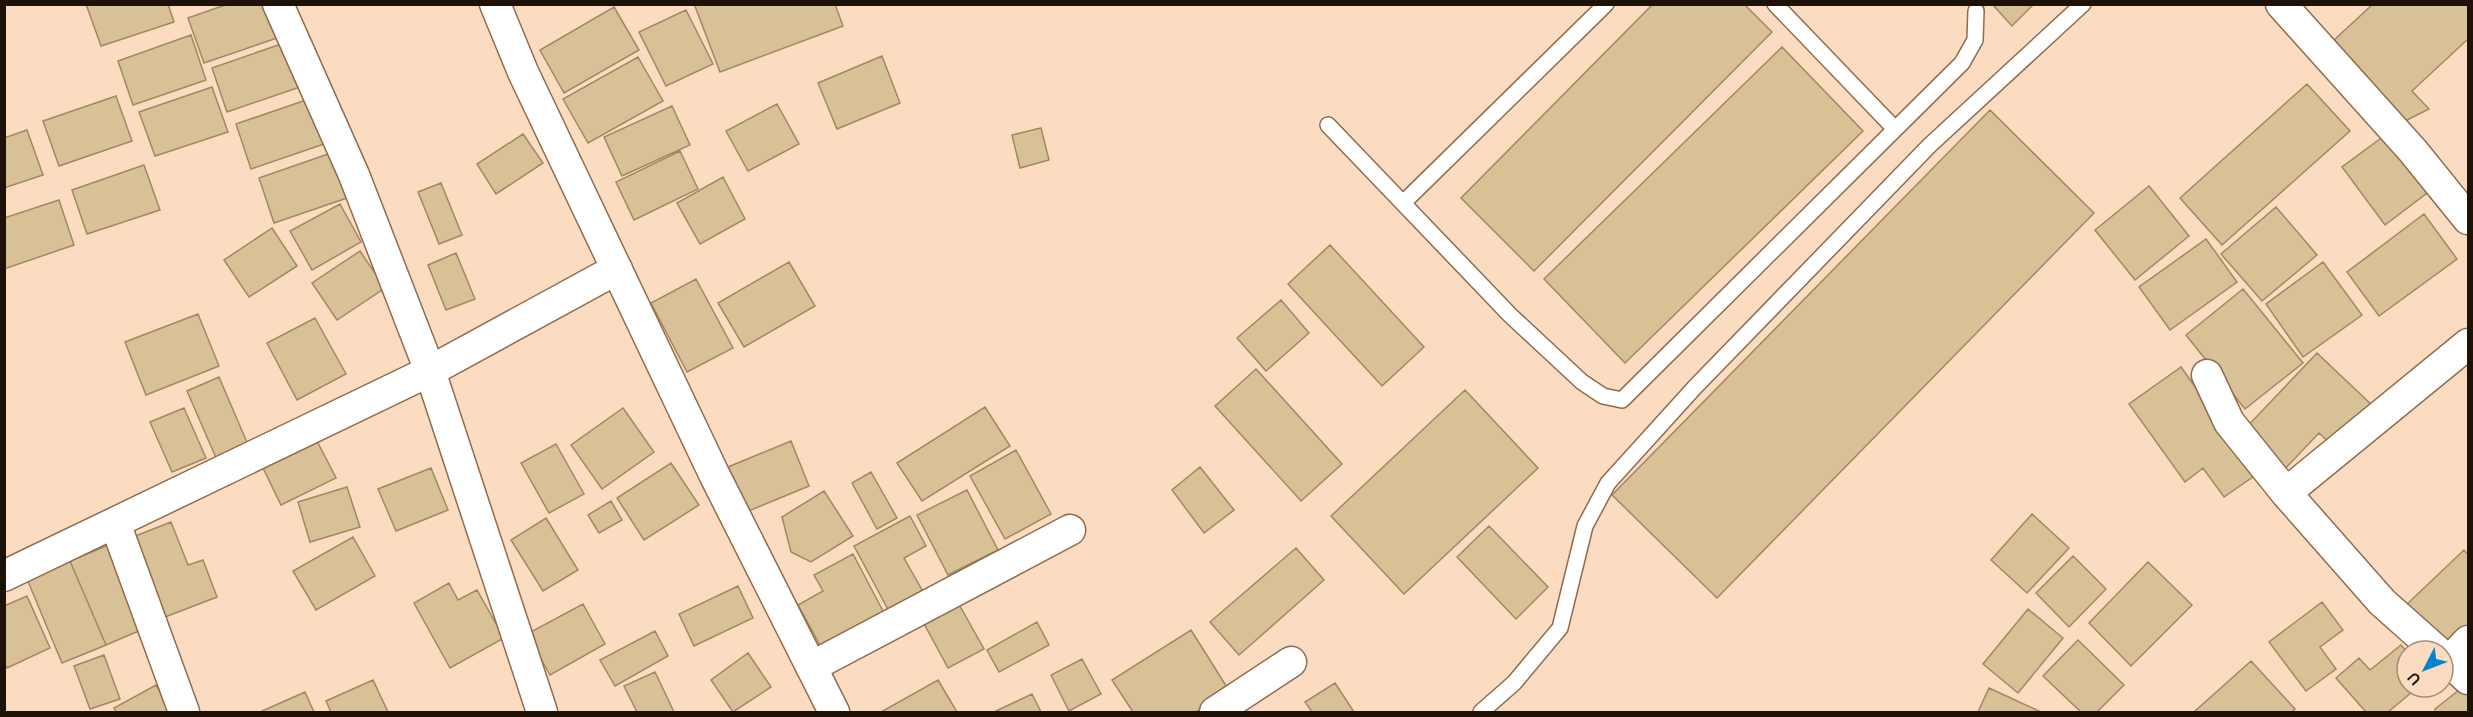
<svg xmlns="http://www.w3.org/2000/svg" width="2473" height="717" viewBox="0 0 2473 717" font-family="Quicksand,sans-serif">
<rect width="100%" height="100%" fill="#fbdcc1"/>
<path fill="#d8c197" stroke="#9f8961" stroke-width="1.5" d="M86,4H168L174,22L101,46Z
M228,4H265L277,38L204,63L188,18Z
M699,4H835L843,26L720,72L695,6Z
M1653,4H1744L1772,32L1534,271L1461,198Z
M1992,4H2034L2012,26Z
M2373,4H2468V39L2412,91L2429,109L2405,121L2333,41Z
M614,7L639,50L564,93L540,50Z
M686,10L713,64L666,86L639,32Z
M191,35L206,80L133,105L118,61Z
M284,43L300,87L227,112L212,68Z
M1782,47L1863,131L1625,363L1544,279Z
M882,56L900,103L837,129L818,83Z
M638,57L663,101L588,143L563,99Z
M2307,84L2350,131L2222,245L2180,198Z
M212,87L228,132L155,156L139,112Z
M116,96L132,141L59,166L43,121Z
M309,99L324,144L251,169L236,124Z
M777,104L799,144L748,171L726,131Z
M672,106L690,145L622,176L604,137Z
M1990,110L2094,213L1717,598L1612,495Z
M1041,128L1049,160L1020,168L1012,135Z
M27,130L43,175L4,188V138Z
M2388,133L2431,190L2385,225L2342,167Z
M523,134L543,163L496,194L477,164Z
M680,151L698,189L634,220L616,182Z
M331,153L347,198L274,223L259,178Z
M144,165L160,210L87,234L72,190Z
M723,177L745,219L700,244L677,203Z
M441,183L462,235L439,244L418,192Z
M2149,186L2189,236L2135,280L2095,230Z
M59,200L74,245L4,269V218Z
M340,204L361,242L312,270L290,231Z
M2276,207L2317,255L2262,301L2221,254Z
M2424,214L2457,259L2379,316L2347,272Z
M272,228L297,266L249,297L224,260Z
M2206,239L2237,282L2170,330L2139,287Z
M1330,245L1424,347L1382,386L1288,284Z
M360,251L385,288L337,320L312,283Z
M456,253L475,299L446,310L428,265Z
M789,262L815,306L744,347L718,303Z
M2323,262L2362,315L2303,357L2266,304Z
M696,279L733,348L687,372L651,303Z
M2243,289L2303,363L2245,409L2186,335Z
M1281,300L1309,333L1266,371L1237,338Z
M198,314L219,366L146,395L125,342Z
M315,318L346,374L297,400L267,343Z
M2317,353L2374,407L2335,448L2319,433L2282,472L2242,432Z
M2181,367L2257,474L2224,497L2203,468L2185,482L2129,404Z
M1256,369L1342,464L1301,501L1215,406Z
M219,377L249,447L217,460L187,391Z
M1465,390L1538,468L1404,594L1331,516Z
M985,407L1010,446L922,501L897,463Z
M184,408L206,458L172,472L150,422Z
M623,408L654,452L602,489L571,445Z
M316,439L336,478L281,505L262,466Z
M791,441L809,486L746,512L728,467Z
M556,444L584,494L549,513L521,463Z
M1016,450L1051,514L1005,539L970,476Z
M671,463L699,505L644,540L617,498Z
M1200,467L1234,510L1204,533L1172,490Z
M431,468L448,510L396,531L378,489Z
M871,472L897,518L877,529L852,483Z
M347,487L360,527L310,542L298,502Z
M967,490L998,550L948,575L917,515Z
M824,491L853,536L811,562L791,552L782,517Z
M611,501L622,520L599,533L588,515Z
M2032,514L2069,548L2027,593L1991,560Z
M910,516L926,546L904,558L926,597L891,615L854,546Z
M546,518L578,570L543,591L511,540Z
M171,522L188,565L203,560L217,597L160,619L128,539Z
M1489,526L1548,587L1516,619L1457,557Z
M353,537L375,576L316,610L293,571Z
M113,543L148,627L106,645L70,561Z
M1296,548L1324,580L1239,655L1210,622Z
M2464,550L2468,555V626L2444,648L2405,606Z
M853,554L884,613L821,647L798,605L823,591L814,575Z
M2073,556L2106,589L2069,627L2036,593Z
M70,561L106,645L62,663L27,579Z
M2148,562L2192,605L2131,666L2089,623Z
M449,583L458,600L477,590L504,638L450,668L414,603Z
M738,586L753,618L694,646L679,614Z
M27,596L50,648L7,668L4,663V606Z
M956,599L984,649L948,668L921,618Z
M2322,602L2343,630L2320,647L2336,669L2306,691L2269,642Z
M583,604L605,644L550,675L527,634Z
M2028,609L2063,638L2018,693L1983,664Z
M1037,622L1049,645L999,672L987,650Z
M1191,630L1230,692L1196,712H1133L1112,680Z
M655,631L668,656L615,686L600,660Z
M2078,640L2124,685L2097,712H2081L2043,676Z
M2401,645L2407,652V687H2418L2388,712H2366L2336,678L2359,658L2370,670Z
M748,653L771,687L733,712L711,680Z
M104,655L120,699L90,709L74,666Z
M1082,659L1101,694L1069,711L1051,675Z
M2251,661L2295,709L2292,712H2194Z
M655,672L674,712H637L624,686Z
M373,680L388,712H331L326,701Z
M938,680L957,712H881Z
M1335,683L1354,712H1312L1305,702Z
M156,685L171,712H116L114,708Z
M2464,686L2468,691V712H2435V709Z
M1989,688L2041,712H1978Z
M305,692L314,712H260Z
M1032,694L1041,712H994Z"/>
<g fill="none" stroke-linecap="round" stroke-linejoin="round">
<g stroke="#8e6c4e" stroke-width="18">
<path id="service" d="M1775,4L1895,129
M1328,125L1510,315L1582,382L1603,396L1622,400L1962,63L1975,40L1976,11
M1403,203L1606,4
M1481,712L1514,683L1560,628L1585,526L1608,483L1695,387L1930,145L2083,4"/>
</g>
<g stroke="#8e6c4e" stroke-width="33">
<path id="minor" d="M278,4L354,175L430,371L542,712
M495,4L523,72L714,474L834,712
M2281,4L2413,151L2468,219
M2207,375L2229,422L2286,493L2468,344
M2286,493L2382,602L2437,651
M115,523L184,712
M4,576L430,371L617,269
M2443,656L2468,679
M2449,661L2468,641
M811,667L1070,530
M1215,712L1291,662"/>
</g>
<use href="#service" stroke="#fff" stroke-width="15"/>
<use href="#minor" stroke="#fff" stroke-width="30"/>
</g>
<rect width="2473" height="717" fill="none" stroke="#1e1105" stroke-width="12"/>
<g transform="translate(2425 669) rotate(228)"><circle r="28" fill="#fbdcc1" stroke="#a38b76" stroke-width="1.5"/>
<path d="M0-4.5L10 22L0 15L-10 22Z" fill="#0385cd"/>
<text y="-9" font-size="16" font-weight="bold" text-anchor="middle" fill="#1e1105">U</text>
</g>
</svg>
